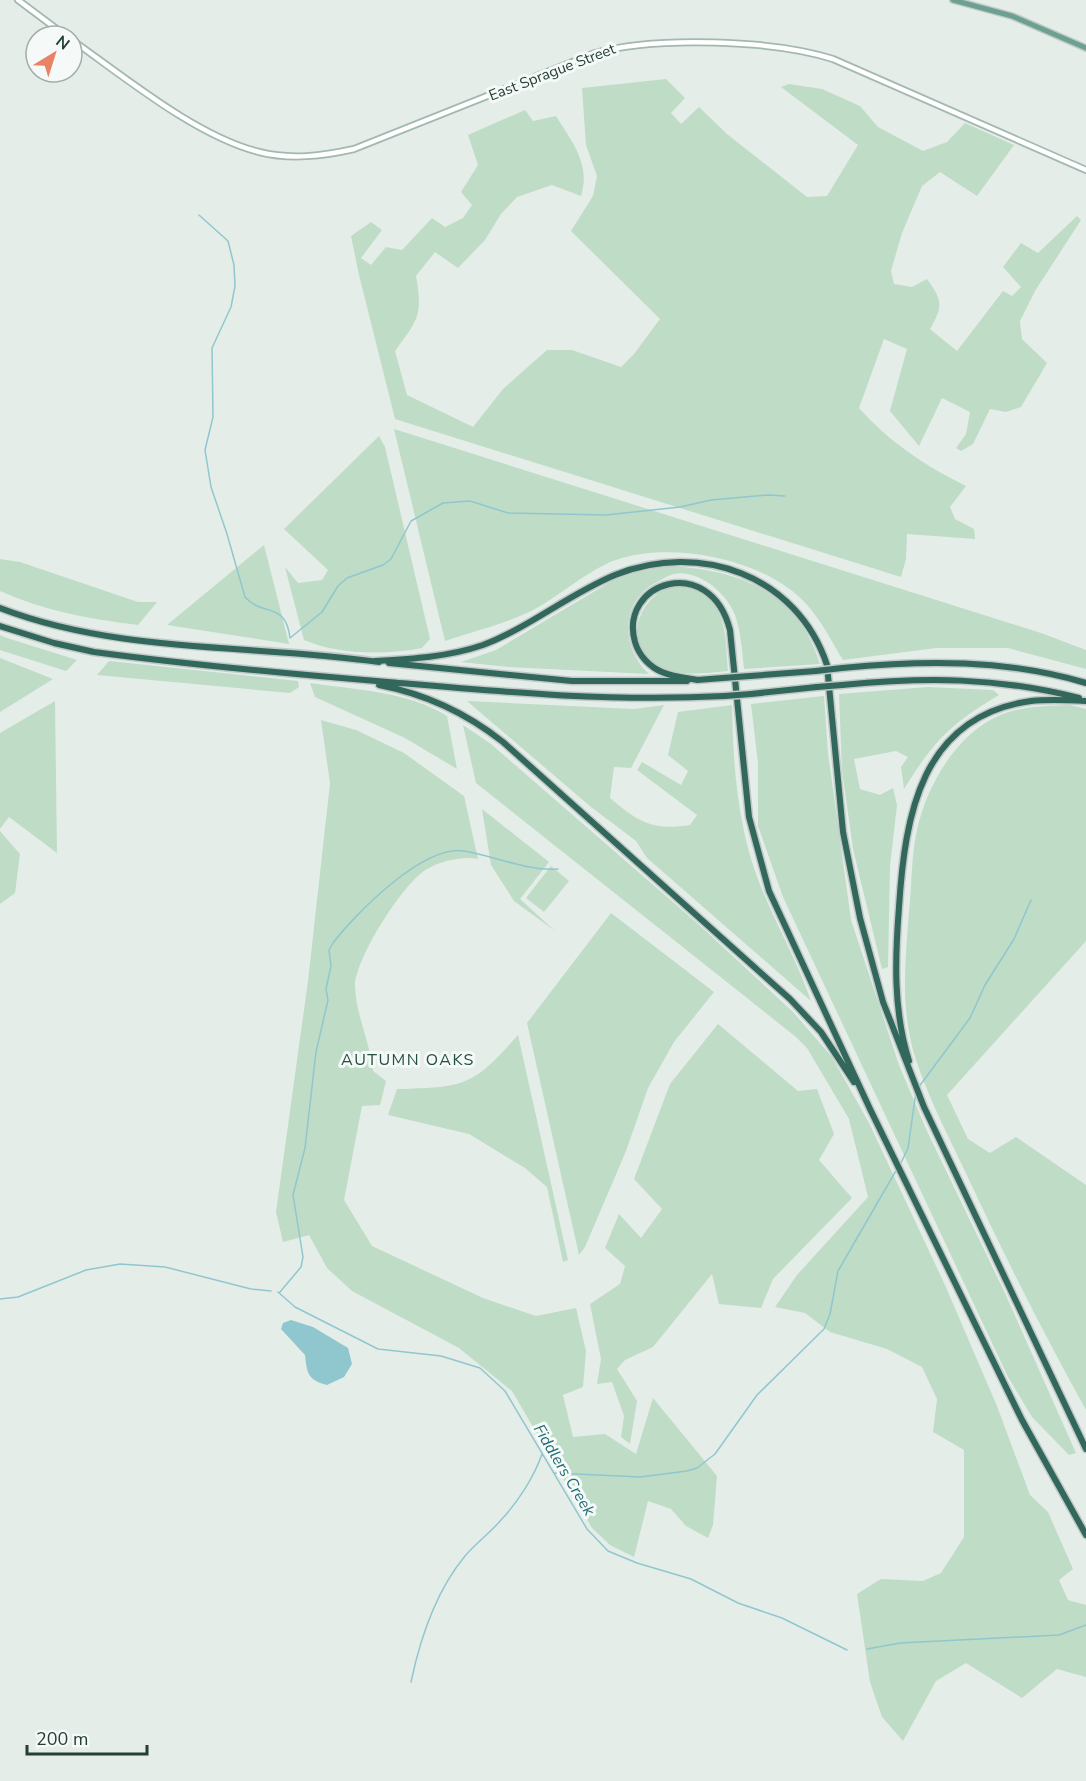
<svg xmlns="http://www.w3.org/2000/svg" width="1086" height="1781" viewBox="0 0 1086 1781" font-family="'Nunito Sans',sans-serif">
<rect width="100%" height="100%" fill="#e5ede9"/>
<path fill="#bfdcc6" d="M666,79L685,98L671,113L681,124L699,107L727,134L807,197L827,196L858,145L781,87L789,84L822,89L860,106L878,127L923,151L947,142L965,123L1014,145L977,196L940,172L922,186L902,233L891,271L894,284L912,287L927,279C943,301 943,306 930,329L957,351L1003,291L1012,296L1021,287L1003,267L1021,243L1038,253L1077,216L1081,220L1035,291L1020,321L1022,339L1047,363L1021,407L1006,412L990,409L973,444L961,451L956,448L966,434L970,412L942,398L919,446L890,411L907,349L884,339L859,408C888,441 927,467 966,486L950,507L955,519L974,529L975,539L907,534L906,559L901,577L395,419L359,275L351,236L371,222L382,230L361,258L371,265L386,247L402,250L432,218L445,227L463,218L472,205L461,192L478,165L468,135L525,110L533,121L556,116C572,142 591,164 581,196L552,185L517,197L501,214L485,240L458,268L435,252L416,276C423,315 418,320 395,351L407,395L473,427L503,389L547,350H572L621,367L634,354L660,319L571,231L593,196L597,176L586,145L582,88Z
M394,429L1041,633L1086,650V669L1008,648H936L843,660C832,642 822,622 808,606C769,560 677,542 622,558C589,567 558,599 527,613C501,625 472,632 445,641Z
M379,436L385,447L430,639L422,648C385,655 339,655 304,640L285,567L298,583L322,580L328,570L284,529Z
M264,545L289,644L167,625Z
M0,559L20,562L138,602H157L138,625C90,619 45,611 0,591Z
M670,566C740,570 798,592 820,664L744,669C742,651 741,632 735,615C727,593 698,569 674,574C668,575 662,580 657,582C620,601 620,647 649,674L508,667L461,662L496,650L612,581L636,572Z
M677,585C727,595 725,628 728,671C706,673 681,677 660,667C620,647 637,594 677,585Z
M0,635L7,638L77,660L66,671L0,650Z
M0,658L53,679L0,712Z
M109,661L298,681L299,687L290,693L97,675Z
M310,683C356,690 407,691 447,716L457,769L405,738L315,697Z
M928,687L993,690L999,695C950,724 934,741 904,789L901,767L908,757L896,751L854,759L860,789L880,795L893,788L897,805L890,866L888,967L882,969L853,849L842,770L839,694Z
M824,696L828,753L851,920L899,1065L926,1129L1004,1291L1076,1453L1069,1455L1032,1417L1008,1377L783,897L758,826V763L751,704Z
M55,701L57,853L9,817L0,829V733Z
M467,701L634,709L664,705L631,768L614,767L610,798C638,822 653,831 690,825L697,815L637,770L642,762L681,785L688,771L668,755L678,712L732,705C733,762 737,820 756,874C772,918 796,957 811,1001L647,858L636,841L591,807Z
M1070,705L1086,709V941L947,1095L968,1139L990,1153L1016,1137L1086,1185V1410C1045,1336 1007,1261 971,1184C952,1143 930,1102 916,1060C900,1010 905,962 909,912C912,885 911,856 917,830C926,788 954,738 994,718C1017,706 1045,706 1070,705Z
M321,720L356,730L404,753L464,796L478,859C463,856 442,861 429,868C405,879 355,959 355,986C356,1015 370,1042 373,1071L386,1081L380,1105L362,1106L344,1200L372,1246L483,1298L536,1316L576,1308L586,1351L583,1387L563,1395L573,1437L605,1434L636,1454L653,1398L717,1476L713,1525L708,1538L686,1526L671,1509L648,1501L634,1557L610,1545L592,1528L512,1391L459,1348L352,1291L327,1268L309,1235L283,1242L276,1212L308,981L330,783Z
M463,725L491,744L697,923L793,1012L832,1057L869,1123L945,1285L997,1406L1030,1495L1048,1512L1073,1569L1059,1580L1068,1600L1086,1605V1677L1057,1669L1022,1698L966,1663L936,1681L903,1741L882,1717L870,1682L857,1594L881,1579L923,1581L941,1573L964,1537V1450L933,1432L937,1399L922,1367L887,1349L830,1332L805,1313L775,1307L797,1275L868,1197L849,1119L807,1048L796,1037L476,783Z
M482,809L549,862L520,899L555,931L514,901L491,865Z
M0,831L20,854L15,893L0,904Z
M551,866L569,881L544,912L526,898Z
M611,913L714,992L674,1042L648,1088L626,1151L585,1247L579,1255L527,1023Z
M718,1024L798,1091L817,1089L834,1134L819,1160L852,1198L773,1279L761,1308L719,1304L712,1274L653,1347L625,1360L617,1369L637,1401L630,1444L621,1437L624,1416L612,1382L597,1384L601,1359L590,1304L620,1284L625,1266L605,1248L619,1214L641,1238L662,1209L634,1179L670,1084Z
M518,1035L568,1260L563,1262L547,1187L525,1168L469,1134L388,1115L397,1089C465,1087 472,1087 518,1035Z"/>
<path fill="#90c7ce" d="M291,1320L313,1327L348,1348L352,1364L344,1377L327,1385C307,1380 307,1372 305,1355L281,1329L283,1323Z"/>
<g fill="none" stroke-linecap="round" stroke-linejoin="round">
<path stroke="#90c7ce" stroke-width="1.5" d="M199,215L228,241L234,265L235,286L231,307L212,348L213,417L205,450L211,487L227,534L245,597C262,617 286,601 290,638L322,612L338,586L347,578L383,565L391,559L411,521L443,503L470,501L508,513L606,515L680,507L711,500L768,495L785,496
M918,1088L970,1018L985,985L1014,939L1031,900
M900,1165L908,1148L916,1092
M278,1292L295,1307L378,1349L441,1356L480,1368L505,1391L587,1529L608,1551L637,1563L691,1579L738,1603L782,1618L847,1650
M280,1292L301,1267L303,1257L293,1195L305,1148L316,1052L328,1000L326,989L331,966L329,950L333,943C356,913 423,845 464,851C495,856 526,871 558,869
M0,1299L18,1297L86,1270L120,1264L165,1267L251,1289L271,1291
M555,1473L640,1477L687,1471L697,1468L715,1454L757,1395L824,1329L830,1314L838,1271L897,1169
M867,1649L900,1643L1059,1635L1086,1625
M411,1682C420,1639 436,1591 465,1556C476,1543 490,1533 501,1520C518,1502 534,1477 542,1454"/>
<g stroke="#a3b8b0" stroke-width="8">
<path id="secondary" d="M18,0L66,36
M72,40C126,78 196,136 259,152C291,160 323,156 354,149L595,53C656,36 774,40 833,59L1086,170"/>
</g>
<g stroke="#c2c9c7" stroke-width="8">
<path id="primary" d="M953,0L1012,16L1086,48"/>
</g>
<g stroke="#c2c9c7" stroke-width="9">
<path id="highway" d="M0,608C119,654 254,644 379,662
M0,626L54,643L94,652C191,665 290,674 388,682C503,692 609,702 725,696
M375,661C411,659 448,657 483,645C530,627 569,594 615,575C700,541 797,575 827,665L843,832L860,918L883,1002L924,1107L1086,1449
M389,663L572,681H687
M842,668C925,660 1005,659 1086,683
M750,676L816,671
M697,680L723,678
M698,680C686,678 673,677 662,672C650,667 639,656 635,642C618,582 710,552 730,630L749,817L769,891L870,1109L1022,1420L1086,1535
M379,685C426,694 465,712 503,742L790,999L821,1032L854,1082
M842,685C926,677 997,677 1079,698
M751,694L817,687
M909,1061C893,1010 895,958 899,907C905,815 921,716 1031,701C1049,699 1068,700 1086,701"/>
</g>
<use href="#secondary" stroke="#fff" stroke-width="4.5"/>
<use href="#primary" stroke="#6ca091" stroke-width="5"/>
<use href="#highway" stroke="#32685b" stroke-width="6"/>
<g stroke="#c2c9c7" stroke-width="9" stroke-linecap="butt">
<path id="highway-bridge" d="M816,671L842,668
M723,678L750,676
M817,687L842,685
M725,696L751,694"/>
</g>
<use href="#highway-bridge" stroke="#32685b" stroke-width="6"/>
</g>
<g text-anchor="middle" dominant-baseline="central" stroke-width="6" stroke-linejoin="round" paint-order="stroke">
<g font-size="15" fill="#253e36" stroke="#f5f9f7">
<text transform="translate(552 72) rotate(-21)">East Sprague Street</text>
</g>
<g font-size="16" letter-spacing="1.5" fill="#224f42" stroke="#f5f9f7">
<text x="408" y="1060">AUTUMN OAKS</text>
</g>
<g font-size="16" font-style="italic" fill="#226b76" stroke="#f5f9f7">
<text transform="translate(564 1470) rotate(59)">Fiddlers Creek</text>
</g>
</g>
<g transform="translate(54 54) rotate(38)"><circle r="28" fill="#f5f9f7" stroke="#a2aeaa" stroke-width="1.5"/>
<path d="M0-4.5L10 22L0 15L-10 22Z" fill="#e98266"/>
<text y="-9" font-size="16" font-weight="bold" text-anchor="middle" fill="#253e36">N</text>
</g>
<path d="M27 1745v9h120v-9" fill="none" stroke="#253e36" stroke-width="3"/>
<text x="36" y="1745" font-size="18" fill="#253e36" stroke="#f5f9f7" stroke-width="4.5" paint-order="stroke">200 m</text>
</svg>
